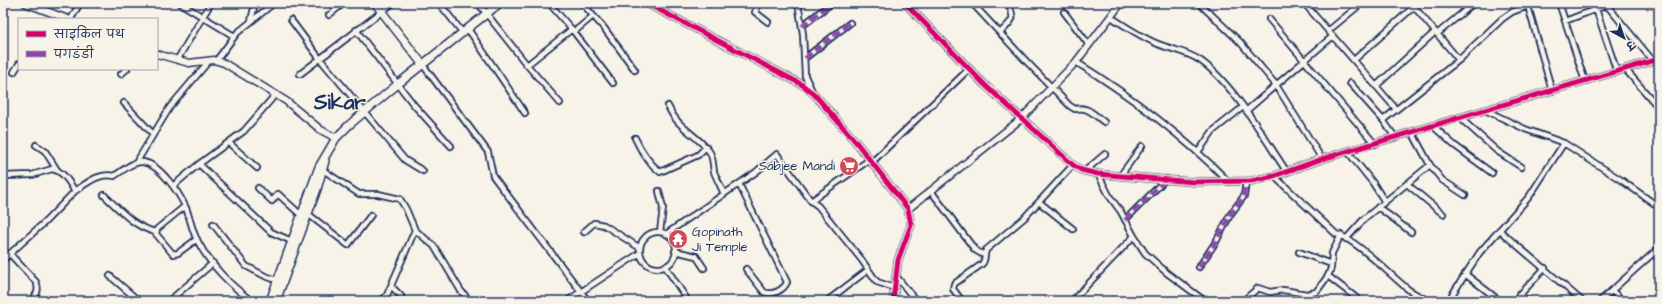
<svg xmlns="http://www.w3.org/2000/svg" width="1662" height="304" viewBox="0 0 1662 304" font-family="'Architects Daughter','Playpen Sans Deva',sans-serif">
<rect width="100%" height="100%" fill="#f7f3e8"/>
<filter id="ink" filterUnits="userSpaceOnUse"><feTurbulence type="fractalNoise" baseFrequency=".025" numOctaves="2"/><feDisplacementMap in="SourceGraphic" scale="8" xChannelSelector="R" yChannelSelector="G"/><feConvolveMatrix kernelMatrix="1 2 1 2 8 2 1 2 1" color-interpolation-filters="sRGB"/></filter>
<g filter="url(#ink)">
<g fill="none" stroke-linecap="round" stroke-linejoin="round">
<g stroke="#1b2f5e" stroke-width="8">
<path id="minor" d="M180,3L234,36
M439,3L463,33
M478,3L527,65L560,103
M549,3L574,32L613,83
M582,3L604,28L635,70
M759,3L755,12L768,22
M798,3L803,34L805,76L813,93
M972,3L1027,62L1070,106L1075,109C1088,106 1093,114 1104,122
M1199,3L1240,42L1276,85L1322,159
M1304,3L1396,109
M1411,3L1459,60
M1559,3L1585,81
M1605,3L1653,61
M1528,6L1552,91
M1596,9L1617,72
M1064,12L1089,45
M329,15L344,3
M1111,17C1126,27 1141,37 1158,44C1173,50 1188,52 1201,61C1234,85 1264,138 1287,172
M71,19L80,3
M1269,19L1375,144
M291,20L320,59L405,160L423,171
M251,21L255,3
M1565,21L1607,5
M802,26L829,5
M468,29L525,113
M356,30L414,105L451,146
M1328,31L1362,3
M574,32L593,16
M1000,33C1013,19 1016,21 1008,3
M1437,34L1474,3
M805,58L850,23
M177,60L211,3
M1354,60L1418,3
M216,61L237,33L274,3
M1076,62C1131,96 1183,136 1229,182
M423,65L488,152L493,176L588,301
M527,65L572,29
M1625,69L1659,108
M14,72L19,64
M121,74L127,69
M300,74L393,3
M1350,83L1383,120L1395,137
M1376,86L1435,32
M124,103L153,134
M668,106C677,128 695,133 709,151C713,156 713,165 714,172C717,179 721,187 724,194
M1485,110L1525,129L1564,143L1621,180L1659,207
M1246,111L1333,36
M1460,118L1497,151L1521,167
M1383,120L1459,60L1502,19L1512,12L1528,6L1531,3
M1433,126L1454,145L1492,173
M1412,132L1430,165L1442,180L1465,195
M635,138C641,151 649,163 660,172L698,155L706,147
M229,143L257,168
M36,145L45,151L57,170
M1198,152L1213,131L1243,107
M1348,152L1373,183L1385,202
M136,163L170,107L209,61
M871,163L969,69
M199,164L271,232L294,242
M323,170L359,194H378L400,199L406,209L415,230L434,246L461,291L470,301
M1085,171L1105,154
M1098,174L1110,197L1121,212L1134,236L1145,253L1167,273L1205,301
M3,176L32,175L52,169C64,171 69,183 75,191C86,184 99,172 114,176C123,171 132,161 143,162C161,165 179,193 186,208C190,218 192,230 197,240C209,264 231,286 252,301
M1120,176L1142,146
M1274,176L1336,234C1355,238 1392,277 1409,290C1415,294 1422,297 1428,301
M739,184L787,282C784,290 772,296 764,292L746,269
M1407,184L1443,214
M173,186L199,164L244,131L276,94
M258,188L272,201L278,194L302,216
M659,191L663,208L660,232
M931,191L975,250L982,254L985,253
M104,195C120,210 133,226 155,232
M811,201L818,206L831,222L861,259L877,282L895,288
M1039,202L1073,229
M185,206L157,229L156,234L173,254L178,253L197,239
M1378,207L1411,232
M308,214L348,245L371,215
M1125,220L1166,179
M213,224L246,266L265,276L280,281
M1499,230L1582,301
M584,232L594,223L604,225L640,248
M640 250a18 18 0 1 1 36 0a18 18 0 1 1-36 0Z
M666,234L756,172L777,154L811,201L869,160
M1346,239L1365,218L1430,165
M675,251L696,256L704,268
M1299,252L1331,264
M1653,253L1659,258
M10,254L36,282C40,290 36,295 32,301
M3,260L46,221L75,191
M665,266L688,301
M1199,267L1217,240L1230,215L1244,196L1246,182
M1465,274L1500,301
M110,276L139,301
M896,276L916,301
M1328,276L1359,300
M391,286L401,296L402,301
M1612,291L1623,301
M1519,294L1529,301
M169,301L213,263
M381,301L387,295L415,230
M567,301L640,253
M827,301L868,270
M962,301L953,289L954,284L982,264C986,260 984,255 986,250L1024,218L1073,165
M1072,301L1134,236
M1243,301L1258,288L1270,292L1283,290L1307,294L1316,292L1328,276L1331,268L1332,253L1341,235
M1448,301L1480,252L1529,197L1564,143
M1514,301L1545,268
M1600,301L1659,248"/>
</g>
<g stroke="#1b2f5e" stroke-width="9">
<path id="tertiary" d="M25,3L68,19
M646,3L801,84L814,94L856,142L908,209L911,225L898,260L893,301
M905,3L985,85L1073,165L1081,170L1098,174L1194,182L1251,181L1274,176L1322,159L1485,110L1659,59
M157,54L189,63L214,60L224,63L286,101L321,130L336,138
M908,209L1021,119L1076,62L1121,3"/>
</g>
<g stroke="#1b2f5e" stroke-width="10">
<path id="primary" d="M375,3L423,65
M270,301L319,167L336,138L349,125L398,84L500,3
M276,301L317,189L325,161"/>
</g>
<use href="#minor" stroke="#f7f3e8" stroke-width="4.5"/>
<use href="#tertiary" stroke="#f7f3e8" stroke-width="6"/>
<use href="#primary" stroke="#f7f3e8" stroke-width="7"/>
<path stroke="#8e44ad" stroke-width="4" stroke-dasharray="8 4" stroke-linecap="butt" d="M802,26L829,5
M805,58L850,23
M1125,220L1166,179
M1199,267L1217,240L1230,215L1244,196L1246,182"/>
<g stroke="#f7f3e8" stroke-width="8">
<path id="cycleway" d="M646,3L801,84L814,94L856,142L908,209L911,225L898,260L893,301
M905,3L985,85L1073,165L1081,170L1098,174L1194,182L1251,181L1274,176L1322,159L1485,110L1659,59"/>
</g>
<use href="#cycleway" stroke="#d6006c" stroke-width="5"/>
</g>
</g>
<defs>
<g id="supermarket-disc" transform="scale(1)"><circle r="9.5" fill="#d1495b" stroke="#f7f3e8"/><path d="M-6-5.5h2.5l.6 2H6L4.5 2H-2.5L-4.4-4H-6ZM-1.5 3.2a1.3 1.3 0 1 0 .1 0ZM3 3.2a1.3 1.3 0 1 0 .1 0Z" fill="#fff"/></g>
<g id="temple-disc" transform="scale(1)"><circle r="9.5" fill="#d1495b" stroke="#f7f3e8"/><path d="M0-6L5-2H3V0L6.5 2.5H4V6H1.5V3h-3V6H-4V2.5H-6.5L-3 0V-2H-5Z" fill="#fff"/></g>
</defs>
<g fill-rule="evenodd">
<use href="#supermarket-disc" x="849" y="166"/>
<use href="#temple-disc" x="678" y="239"/>
</g>
<g text-anchor="middle" dominant-baseline="central" stroke-width="3" stroke-linejoin="round" paint-order="stroke">
<g font-size="13" fill="#1b2f5e" stroke="#f7f3e8" text-anchor="end">
<text x="835" y="166">Sabjee Mandi</text>
<text x="692" y="232" text-anchor="start">Gopinath<tspan x="692" dy="15">Ji Temple</tspan></text>
</g>
<g font-size="21" font-weight="bold" fill="#1b2f5e" stroke="#f7f3e8">
<text x="340" y="102">Sikar</text>
</g>
</g>
<rect width="1662" height="304" fill="none" stroke="#f7f3e8" stroke-width="16"/>
<rect x="8" y="8" width="1646" height="288" fill="none" stroke="#1b2f5e" stroke-width="1.5" filter="url(#ink)"/>
<rect x="18" y="18" width="140" height="52" fill="#f7f3e8" stroke="#9fa5b1"/>
<rect x="26" y="31" width="20" height="6" fill="#d6006c" stroke="#9fa5b1"/>
<text x="54" y="38" font-size="12" fill="#1b2f5e">साइकिल पथ</text>
<rect x="26" y="51" width="20" height="6" fill="#8e44ad" stroke="#9fa5b1"/>
<text x="54" y="58" font-size="12" fill="#1b2f5e">पगडंडी</text>
<g transform="translate(1624 38) rotate(140)" stroke="#f7f3e8" stroke-width="3" paint-order="stroke">
<path d="M0-3L7 15L0 10L-7 15Z" fill="#1b2f5e"/>
<text y="-6" font-size="11" font-weight="bold" text-anchor="middle" fill="#1b2f5e">उ</text>
</g>
</svg>
